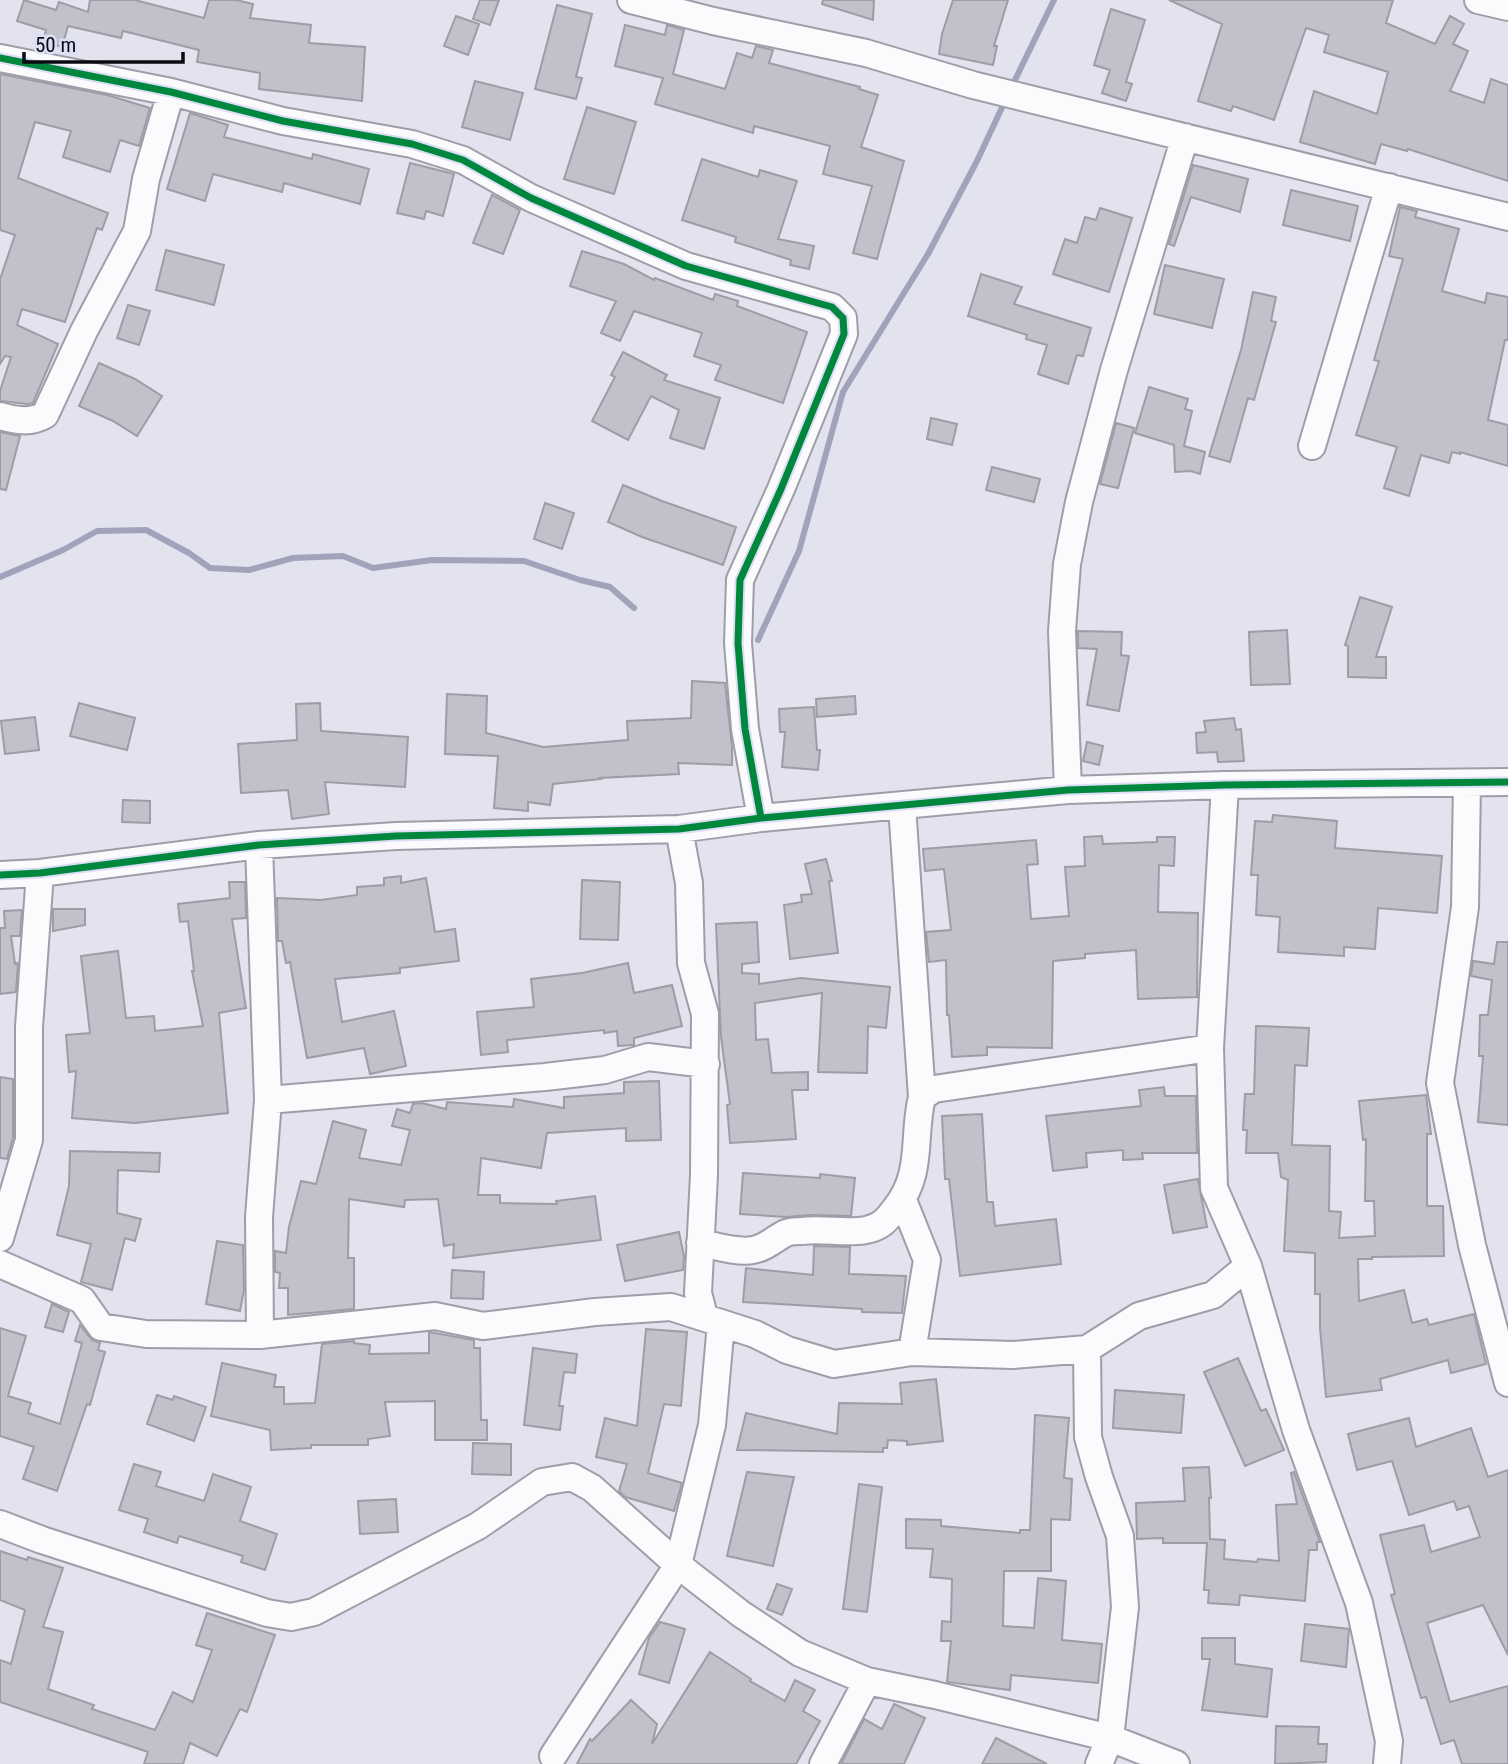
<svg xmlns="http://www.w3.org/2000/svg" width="1508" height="1764" viewBox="0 0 1508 1764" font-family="'Roboto Condensed',sans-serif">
<rect width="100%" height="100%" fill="#e2e3ef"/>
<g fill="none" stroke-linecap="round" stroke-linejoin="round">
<path stroke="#a2a3bb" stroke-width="6" d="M1012,86L1054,0
M0,577L63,550L97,531L146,530L189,553L210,568L249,570L293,558L343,556L373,568L432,560L524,561L580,580L610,587L634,608
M758,640L799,551L843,392L928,254L977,161L1006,99"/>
</g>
<path fill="#c0c1cb" stroke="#9d9da6" stroke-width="2" d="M24,0L56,10L59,2L88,12L90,0H135L204,18L209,0H236L253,4L250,18L311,25L309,43L365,47L362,101L259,89L260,73L197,62L199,50L123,31L121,38L68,26L62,47L43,41L46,30L17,21Z
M480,0H499L490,25L473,19Z
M823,0H874L873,20L822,4Z
M953,0H1008L994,46H997L993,65L939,54L942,34Z
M1169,0H1393L1386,23L1435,44L1450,16L1464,24L1453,44L1468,51L1450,91L1484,103L1491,79L1508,85V181L1408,149L1407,151L1381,144L1375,164L1300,142L1314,91L1377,114L1388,72L1324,52L1329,35L1306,28L1274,120L1233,106L1231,111L1198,101L1222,24Z
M557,5L592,14L576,77L582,78L576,99L535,89Z
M1111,9L1145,20L1126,82L1132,84L1126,101L1102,93L1110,70L1094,65Z
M456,16L479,24L468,55L444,46Z
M625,25L665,35L667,25L684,30L673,74L725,89L737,53L752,58L756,46L773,50L769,63L860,87L859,89L878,95L861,147L904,161L877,259L853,253L872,186L823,174L830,146L754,126L753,133L655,104L663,78L615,66Z
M0,74L107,95L150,108L139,146L120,140L110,172L63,157L71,131L35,122L18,178L108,213L102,230L97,228L65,322L22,309L17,325L58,344L33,403L27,404L0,401V391L11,357L5,356L0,364V279L15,235L0,230Z
M475,81L523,93L510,140L462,127Z
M587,107L636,122L614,194L564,179Z
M190,113L228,125L224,137L312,159L313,154L369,169L360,204L284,183L282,192L213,174L205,201L167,189Z
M702,159L758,177L760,170L797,181L778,239L814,246L809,269L790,265L791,260L735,242L736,237L682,220Z
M410,163L454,174L443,216L426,211L424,219L397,213Z
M1193,165L1248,179L1240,212L1191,197L1174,246L1169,244Z
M1291,190L1358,206L1350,241L1283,225Z
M492,195L520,210L503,254L473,243Z
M1400,207L1417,211L1415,217L1459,229L1442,291L1485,303L1487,293L1508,297V340H1505L1488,420L1508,425V466L1460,452V454L1452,452L1449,463L1421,455L1409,496L1384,488L1397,447L1356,435L1379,361L1374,360L1403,259L1389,256Z
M1100,208L1132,218L1109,292L1053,274L1065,239L1077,243L1085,217L1096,220Z
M166,250L224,265L214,305L156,290Z
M582,251L624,264L654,280L655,278L713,300L715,294L738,301L737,306L807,332L783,403L715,380L721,365L694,356L702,333L634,311L620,341L601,333L616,301L570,286Z
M1165,265L1224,279L1212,328L1154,314Z
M981,274L1022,287L1014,304L1091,328L1083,356L1077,355L1068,384L1038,374L1047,345L1026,339L1027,335L968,316Z
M1253,292L1276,297L1271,321L1276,322L1254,400L1248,398L1230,462L1209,456L1241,350Z
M128,305L150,311L139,345L117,338Z
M623,352L667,375L664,380L720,398L704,449L670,438L679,410L651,396L628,440L592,421L615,377L611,375Z
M99,363L135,379L162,396L137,436L113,421L79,406Z
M1149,387L1188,399L1185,409L1192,411L1184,446L1205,452L1200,474L1191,471L1175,472L1174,445L1135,433Z
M931,418L957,424L952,445L927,439Z
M1116,423L1134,428L1118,488L1100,484Z
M0,432L20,436L6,490L0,489Z
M992,467L1040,479L1034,502L986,490Z
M623,485L662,501L736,527L723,565L642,537L608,522Z
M545,503L574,513L562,549L534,539Z
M1360,597L1392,607L1376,657H1386V678L1348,677V646L1345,645Z
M1287,630L1290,684L1251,685L1249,632Z
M1078,631L1122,632L1121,655L1129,656L1119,711L1087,705L1097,649L1078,648Z
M692,681L725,683L732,747V765L678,763L679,774L600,778L601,779L553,784L550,805L528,802V811L494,808L498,756L445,754L447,694L487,696L486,733L543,747L628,740L627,721L691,718Z
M855,696L856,714L817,717L816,699Z
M79,703L135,718L127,750L70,736Z
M320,703L321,731L408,737L405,787L325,782L329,814L292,819L288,790L241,793L238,744L297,740L296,704Z
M814,707L817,750H820L818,770L782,767L785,732H780L779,709Z
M35,717L39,750L5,754L1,721Z
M1234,718L1236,730L1241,729L1244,761L1218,762L1217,752L1197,753L1196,733L1206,732L1204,721Z
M1087,742L1103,746L1099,765L1083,761Z
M123,800L150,801V823L122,822Z
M1273,815L1337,821L1335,848L1442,856L1437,913L1378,908L1375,949L1344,947V956L1278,952L1280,917L1256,915L1258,875H1251L1255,821L1272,822Z
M1102,836L1103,844L1157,842V837H1175L1174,866L1159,865L1158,912L1198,913L1197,997L1138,999L1136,950L1085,954V958L1053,961L1052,1048L987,1047V1055L952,1057L949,1015H947L946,960L929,962L926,932L951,930L944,869L925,871L923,849L1036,840L1038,864L1027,865L1031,919L1069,916L1065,867L1085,866L1084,837Z
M826,859L832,881H829L838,953L790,959L784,905L802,902L801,895L812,894L805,864Z
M401,876V883L426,878L435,932L455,929L459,961L400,968V973L335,979L342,1022L394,1011L406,1066L370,1074L364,1048L307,1058L290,962L286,963L282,941H278L277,898L321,900L357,895V887L384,885V878Z
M582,880L620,882L618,940L580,939Z
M229,882H245L246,918L232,919L246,1008L219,1013L228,1113L135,1123L72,1118L76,1071L69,1072L66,1035L90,1033L81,956L118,951L126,1018L154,1016L155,1031L203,1026L192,971H194L188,921L180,922L178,904L230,898Z
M53,909H85V925L53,931Z
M22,910L20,936H11L15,964L18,963L16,992L0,994V928H5L4,911Z
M757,922L759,962L742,964V973L759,974V984L801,978L890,987L886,1028L868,1026L867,1073L818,1072L822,993L755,1003L756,1040L768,1039L772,1073L808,1072V1090H792L796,1139L730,1143L727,1105L730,1104L721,1037L716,924Z
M1497,942H1508V1125L1478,1122L1483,1056H1479L1480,1015H1488L1492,980L1471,976L1473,961L1494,964Z
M628,963L634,993L672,985L682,1026L634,1038V1045H632L618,1046L617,1031L604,1033V1030L507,1040L508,1052L481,1055L477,1012L534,1007L531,979L582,973Z
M1256,1026L1309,1028L1307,1066L1295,1065L1292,1145L1330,1146L1329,1211L1341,1212L1339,1238L1375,1236L1374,1201H1365L1366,1139L1363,1140L1359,1101L1426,1095L1431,1134H1427V1206H1443L1444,1256L1372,1257V1259H1358L1359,1301L1404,1290L1412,1323L1427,1319L1429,1325L1474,1314L1486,1364L1451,1373L1448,1360L1380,1379L1382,1390L1326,1397L1320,1328V1294H1315V1253L1284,1251L1288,1180L1281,1177L1278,1153H1246L1247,1130H1243L1245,1094H1254Z
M0,1077L13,1079V1138L7,1159L0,1158Z
M659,1081L661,1140L626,1141V1128L547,1133L541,1168L481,1158L478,1195H500V1203L557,1204L556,1201L595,1196L601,1240L453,1258L454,1244L444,1246L438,1199L405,1200L404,1207L349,1199L348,1258H354V1309L288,1315V1288H279L280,1273L275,1272V1251L286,1253L289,1227L301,1181L316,1184L333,1121L366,1130L359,1158L401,1165L410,1130L392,1126L397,1109L410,1113L413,1104L422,1103L446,1109L447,1102L513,1107L514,1099L564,1108V1097L624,1093V1082Z
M1164,1087L1165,1096H1196L1197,1153H1142L1143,1159L1123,1160V1150L1086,1153L1087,1167L1053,1171L1046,1116L1141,1106L1139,1090Z
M982,1114L987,1202H993L995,1226L1056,1219L1061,1264L960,1276L949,1179H945L942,1116Z
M70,1151L160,1153L159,1172L118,1170L117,1213L141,1219L135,1241L125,1238L112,1290L81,1282L91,1244L57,1235L69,1186Z
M743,1173L820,1178V1174L855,1178L851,1216L810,1215L786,1217L740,1214Z
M1198,1179L1207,1227L1173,1233L1164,1185Z
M679,1232L684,1256L683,1270L625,1281L617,1245Z
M217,1241L243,1245L244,1290L240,1311L206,1304Z
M814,1246L850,1247L849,1274L906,1276L902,1313L862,1312V1309L743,1302L746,1268L813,1275Z
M452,1270L484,1272L483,1299L451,1298Z
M52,1304L69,1312L63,1332L45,1327Z
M80,1325L92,1340L100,1343L98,1350L105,1352L90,1405L87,1404L57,1491L23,1479L34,1447L0,1436V1328L26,1336L8,1396L31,1403L28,1413L60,1424L82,1343L75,1341Z
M646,1329L687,1332L681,1406L664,1404L648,1473L682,1483L674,1511L625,1497L619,1491L627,1464L596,1457L605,1418L637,1426Z
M429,1332L474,1340V1348H480L481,1420H487V1440H435V1401L385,1402L390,1436L368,1439V1445H311V1448L271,1450L270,1430L211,1416L222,1363L276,1375L274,1387H284V1404L315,1403L322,1344L354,1341V1343L370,1345L369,1354L429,1353Z
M533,1348L577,1354L575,1373L564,1372L559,1406H563L560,1430L524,1425Z
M1238,1358L1261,1411L1266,1409L1284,1450L1245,1466L1204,1372Z
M936,1379L943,1441L907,1445V1441L888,1440L887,1448H883V1452L737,1450L746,1413L837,1434L839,1403L902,1404L900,1383Z
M1115,1390L1184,1395L1181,1433L1113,1428Z
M157,1395L173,1400L174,1396L206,1407L194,1441L147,1424Z
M1035,1415L1069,1418L1064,1478L1072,1479L1070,1520L1051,1519V1571H1004L1003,1626L1034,1628L1038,1578L1066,1581L1062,1640L1102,1644L1098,1683L1011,1675L1010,1690L947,1682L951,1641H941L942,1621L951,1622L952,1579L930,1577L933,1549L906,1548V1519L941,1520V1526L1020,1533V1530H1030Z
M1409,1418L1416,1447L1471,1428L1488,1477L1508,1470V1655L1483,1605L1427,1623L1450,1702L1508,1686V1764H1462L1454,1740L1441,1744L1426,1697L1421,1698L1391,1595L1395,1594L1380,1535L1424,1525L1431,1552L1480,1537L1469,1506L1457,1510L1454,1501L1409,1515L1392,1461L1357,1470L1348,1434Z
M473,1443L511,1444V1475L472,1474Z
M134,1464L161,1472L156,1486L204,1501L213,1474L251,1487L240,1521L277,1534L265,1570L241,1562L243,1556L179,1536L177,1543L144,1532L148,1519L119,1510Z
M1209,1467L1211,1498H1209L1210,1539L1225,1540L1224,1559L1257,1562L1258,1559L1279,1561L1276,1505L1297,1504L1291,1473L1294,1472L1320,1542H1317V1550H1309L1305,1601L1240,1595L1239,1605L1208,1603L1209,1590H1204L1207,1543H1163V1538L1137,1539L1136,1503L1185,1501L1183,1468Z
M747,1472L794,1477L773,1566L727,1556Z
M859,1484L882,1487L867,1612L843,1609Z
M396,1499L398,1532L360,1534L358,1501Z
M0,1551L27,1560L28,1557L63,1568L43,1627L63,1632L48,1689L94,1705L92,1709L155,1730L173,1692L193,1702L212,1650L196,1645L207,1613L275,1635L247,1712L240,1709L217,1756L190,1743L183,1764H144L148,1752L0,1702V1660L11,1664L25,1610L0,1600Z
M777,1584L792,1589L782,1615L767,1609Z
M660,1622L685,1629L669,1683L639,1674L649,1638Z
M1305,1624L1349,1629L1346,1667L1301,1661Z
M1202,1638H1235V1664L1272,1669L1267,1717L1202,1710L1210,1659H1202Z
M710,1652L751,1679L750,1681L785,1701L795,1680L815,1690L803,1711L820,1721L796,1764H577L590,1739L592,1741L631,1700L657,1724L652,1744Z
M894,1704L925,1718L904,1764H841L864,1719L882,1729Z
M1276,1726L1319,1727L1318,1744H1327L1326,1762L1275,1764Z
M996,1738L1047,1764H982Z"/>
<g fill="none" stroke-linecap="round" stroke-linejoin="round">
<g stroke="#9e9ea8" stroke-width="30">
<path id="minor" d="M631,0L713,21L866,53L973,85L1508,217
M1478,0L1508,7
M0,58L171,92L283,121L412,144L463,160L531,198L686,266L832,307L843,318L844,334L781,489L740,580L738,643L745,729L761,818
M0,416C16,421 31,423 45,415L84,331L137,231L146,179L171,92
M1312,446L1389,187
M1467,783L1465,907L1440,1083L1472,1245L1508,1383
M1225,785L1210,1048L1214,1188L1248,1266L1296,1430L1359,1603L1389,1741L1387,1764
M1068,790L1062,631L1067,564L1079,502L1114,370L1185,137
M902,806L922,1097
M679,829L689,883L691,963L705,1014L704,1175L698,1293L704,1316
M259,845L268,1100L259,1217L260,1335
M0,875L40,873L259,845L396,836L679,829L761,818L1068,790L1225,785L1508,782
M268,1100L545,1077L605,1070L648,1057L706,1064
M903,1200L927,1260L912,1352
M0,1238L29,1140V1027L40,873
M700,1243C716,1246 737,1253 753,1250C766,1248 775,1238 786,1233C791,1231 797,1231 802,1231C824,1228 845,1234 866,1230C881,1227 887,1220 895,1209C924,1173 912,1137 922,1097L934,1089L1210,1048
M0,1264L82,1300L101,1327L146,1334L260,1335L435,1316L483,1326L595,1312L671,1307L755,1334L787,1350L834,1364L912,1352L1013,1355L1087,1349L1139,1316L1213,1295L1248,1266
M1087,1349L1088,1437L1099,1477L1120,1536L1125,1607L1110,1738L1099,1764
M0,1524L42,1540L267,1613L291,1617L314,1612L478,1526L542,1482L572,1477L592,1488L678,1565L741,1614L800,1653L867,1681L935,1695L1110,1738L1176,1764
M553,1756L678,1565L712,1425L721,1323
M823,1764L867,1681"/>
</g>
<use href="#minor" stroke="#fbfbfd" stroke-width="26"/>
<g stroke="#dcdef5" stroke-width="11">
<path id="cycleway" d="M0,58L171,92L283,121L412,144L463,160L531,198L686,266L832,307L843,318L844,334L781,489L740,580L738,643L745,729L761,818
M0,875L40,873L259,845L396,836L679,829L761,818L1068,790L1225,785L1508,782"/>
</g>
<use href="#cycleway" stroke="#00873e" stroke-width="7"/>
</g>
<path d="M24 52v10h159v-10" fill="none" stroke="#0a0a12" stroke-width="3.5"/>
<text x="35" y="52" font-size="21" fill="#0a0a12" stroke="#dcdef5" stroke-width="5" paint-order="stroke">50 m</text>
</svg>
